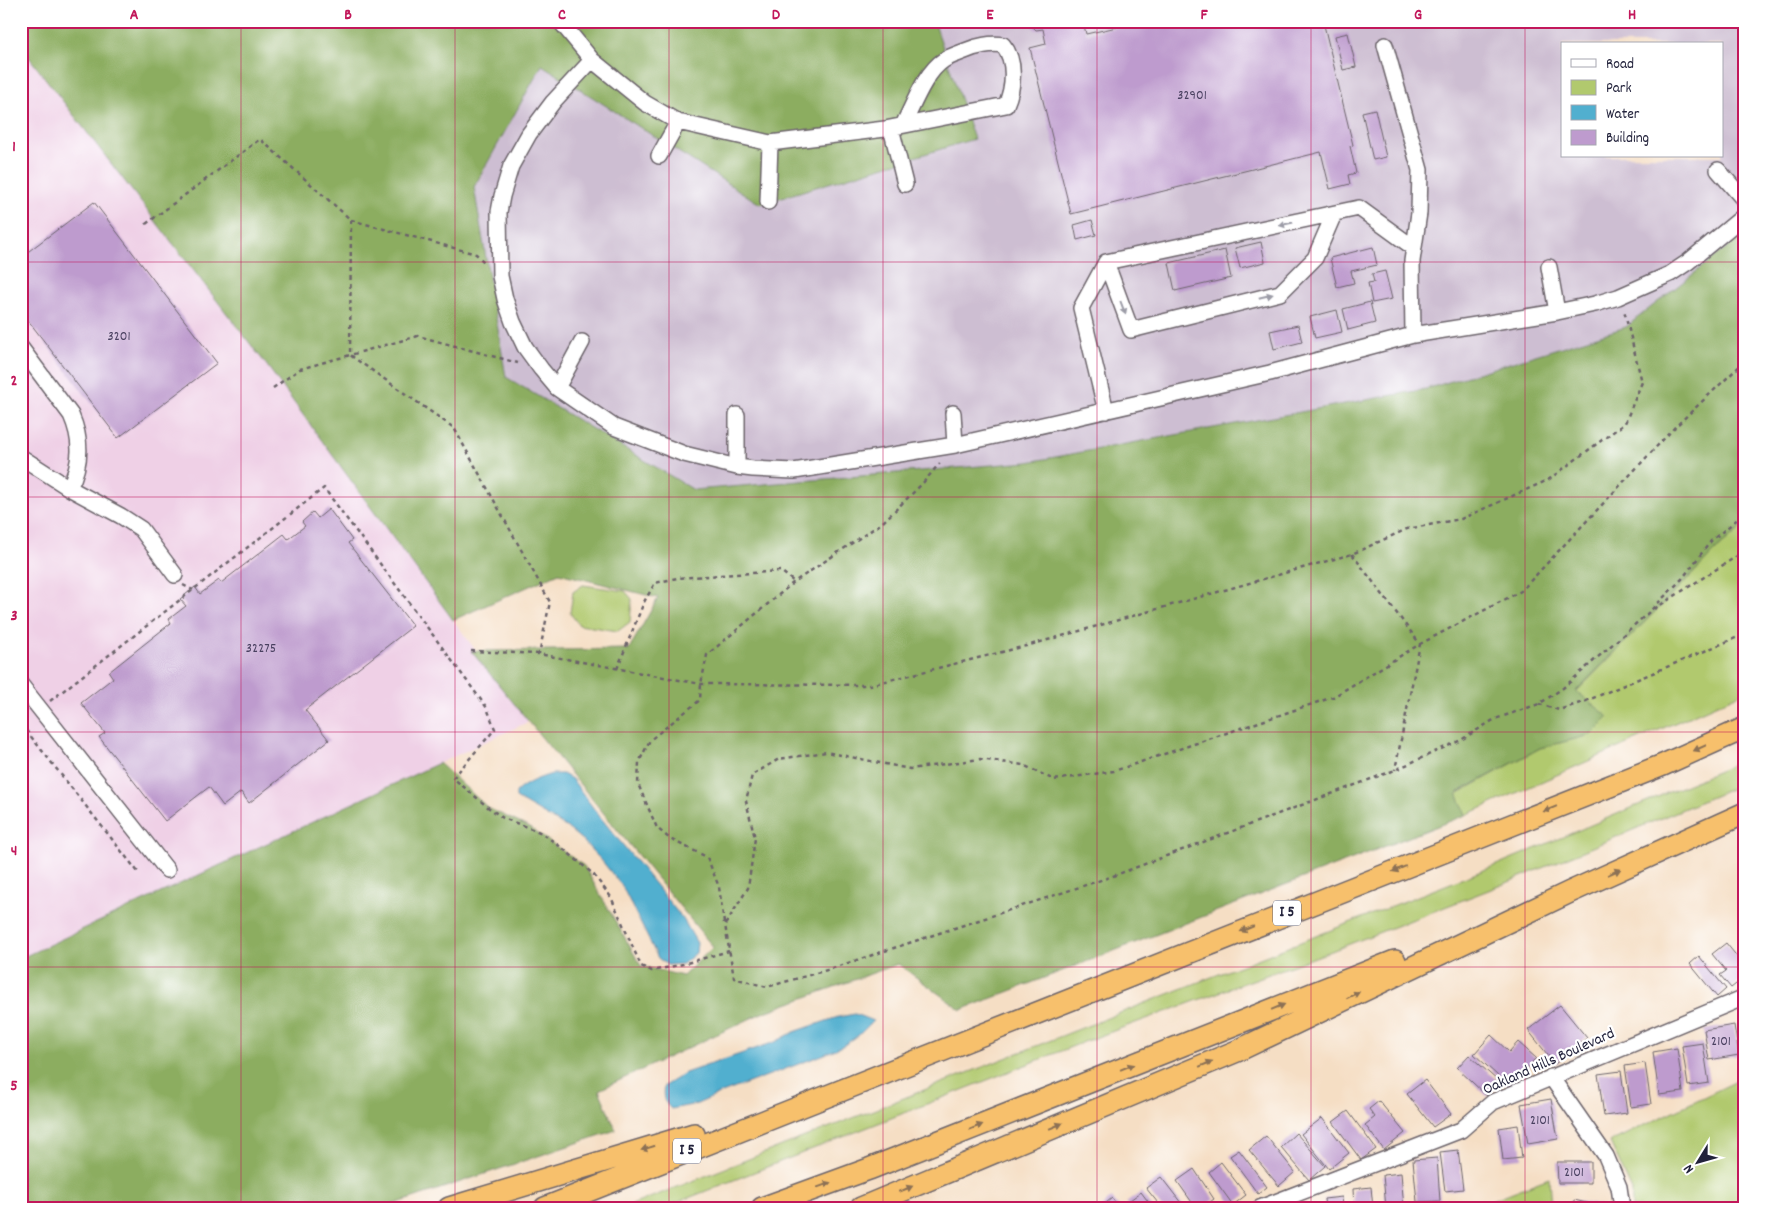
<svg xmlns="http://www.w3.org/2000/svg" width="1766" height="1229" viewBox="0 0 1766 1229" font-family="Dekko,sans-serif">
<rect width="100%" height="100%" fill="#fff"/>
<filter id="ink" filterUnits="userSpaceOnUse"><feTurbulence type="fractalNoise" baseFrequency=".02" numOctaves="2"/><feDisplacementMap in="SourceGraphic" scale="10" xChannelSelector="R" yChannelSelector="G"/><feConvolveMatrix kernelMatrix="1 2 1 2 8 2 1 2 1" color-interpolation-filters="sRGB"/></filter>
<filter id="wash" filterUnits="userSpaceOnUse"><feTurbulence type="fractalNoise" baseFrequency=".0096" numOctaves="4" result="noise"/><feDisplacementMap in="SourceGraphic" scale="20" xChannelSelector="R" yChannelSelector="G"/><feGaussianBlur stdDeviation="1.12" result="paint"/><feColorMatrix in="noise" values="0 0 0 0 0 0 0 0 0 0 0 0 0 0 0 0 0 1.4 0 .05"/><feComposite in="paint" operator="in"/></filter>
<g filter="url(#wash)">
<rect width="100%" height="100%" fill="#f5dec4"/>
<path fill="#efd0e6" d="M21,47L265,363L528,722L21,958Z"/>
<path fill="#cdbed2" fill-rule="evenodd" d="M934,21H1745V233L1626,327L1426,389L1028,462L694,491L506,377L474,188L542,65L760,204L974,139ZM1562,44H1722V156H1562Z"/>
<path fill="#b1c96e" stroke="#6a7654" d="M1745,525V692L1466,815L1457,794L1540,748L1592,734L1576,692L1717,549Z
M583,585L625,591L632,599L630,622L618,631L579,625L570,613L573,592Z
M1745,760V783L1504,884L1329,952L1089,1040L663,1208H624L1494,866Z
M1745,1077V1208H1632V1191L1610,1142Z
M1549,1178L1551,1208H1471Z"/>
<path fill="#8cad61" stroke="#57684e" d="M21,21H934L974,139L760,204L542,65L474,187L506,377L694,490L1028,462L1426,389L1626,327L1745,233V525L1717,549L1576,691L1609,717L1591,735L1540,748L1457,793L1466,815L961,1010L898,964L762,1013L599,1090L616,1130L383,1208H21V958L439,763L488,808L530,828L584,866L641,966L683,976L713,947L471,651L629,649L658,598L559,573L453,620L265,363L21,47Z"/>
<path fill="#51afcf" stroke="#3a6885" d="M552,774H563L572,779L597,813L683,919L697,943L696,953L683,964L667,965L658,958L622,886L602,861L582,840L566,827L516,798V792C527,782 539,778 552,774Z
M855,1014L873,1021L859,1035L844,1045L825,1054L722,1093L697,1104L671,1109C664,1102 662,1097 664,1086L685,1073L775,1042L794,1032L838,1017Z"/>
<g id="blocks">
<path fill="#be9bce" d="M1031,21H1083L1086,34L1117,27L1115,21H1323L1353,145L1350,146L1356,173L1348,175L1350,184L1330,189L1321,152L1071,214L1030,48L1046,44L1043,29L1036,30L1031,25Z
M1348,33L1356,67L1343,70L1335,36Z
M1375,109L1386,157L1373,160L1362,112Z
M94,202L217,363L118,438L21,311V257Z
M1092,220L1096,235L1077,240L1074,225Z
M1261,242L1265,262L1240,268L1235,248Z
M1373,247L1377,265L1351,271L1354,283L1337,287L1330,258Z
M1225,250L1231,278L1175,291L1169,263Z
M1385,271L1392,299L1372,303L1368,283L1374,282L1372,274Z
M1370,302L1375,323L1348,330L1343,309Z
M1337,310L1342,332L1315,338L1310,317Z
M1298,325L1302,342L1274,349L1270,331Z
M329,509L352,540L348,543L413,626L305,710L329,740L249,803L241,792L223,806L209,787L165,821L99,737L105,733L81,703L113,678L109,672L171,623L169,619L186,606L180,599L195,587L200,594L219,580L221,583L284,534L288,539L305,526L302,522L313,512L318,518Z
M1726,943L1743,964L1745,963V977L1731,988L1720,975L1726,971L1712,954Z
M1699,956L1726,989L1717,997L1690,964Z
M1560,1005L1587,1038L1555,1064L1528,1030Z
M1745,1017V1036H1744L1740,1018Z
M1734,1025L1739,1055L1709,1060L1704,1030Z
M1491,1035L1509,1052L1518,1042L1536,1058L1510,1087L1474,1054Z
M1703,1043L1709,1083L1688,1086L1682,1046Z
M1677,1048L1683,1092L1659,1095L1653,1052Z
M1469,1055L1499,1082L1487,1096L1457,1068Z
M1645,1063L1651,1104L1631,1107L1625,1066Z
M1621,1071L1627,1113L1604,1116L1598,1074Z
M1425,1080L1451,1114L1433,1127L1407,1094Z
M1551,1099L1558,1139L1528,1144L1521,1104Z
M1379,1101L1405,1133L1384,1150L1365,1125L1375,1117L1369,1109Z
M1348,1111L1376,1149L1361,1160L1333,1122Z
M1322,1118L1349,1153L1329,1169L1301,1134Z
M1518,1125L1522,1158L1503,1160L1499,1128Z
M1296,1133L1325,1166L1309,1180L1281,1147Z
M1266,1136L1295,1172L1279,1186L1249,1150Z
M1239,1150L1267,1187L1258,1194L1230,1156Z
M1458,1150L1463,1189L1445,1191L1440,1152Z
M1437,1158L1440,1201L1417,1202L1413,1160Z
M1221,1162L1246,1195L1233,1205L1209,1172Z
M1557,1162H1591V1183H1558Z
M1194,1169L1214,1199L1202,1208H1196L1177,1181Z
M1401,1173L1404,1208H1386L1383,1175Z
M1161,1177L1185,1208H1162L1146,1188Z
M1371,1187L1373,1208H1354L1353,1189Z
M1141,1192L1153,1208H1129L1126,1203Z
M1342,1197L1343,1208H1325L1324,1199Z
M1112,1198L1119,1208H1100Z
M1574,1200L1604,1207V1208H1572Z"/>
</g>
</g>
<g filter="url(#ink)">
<use href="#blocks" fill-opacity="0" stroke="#6c646b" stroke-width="1"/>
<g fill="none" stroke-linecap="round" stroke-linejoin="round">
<g stroke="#6c646b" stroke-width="18">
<path id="minor" d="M560,21L592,60L553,102L529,134L511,166L502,196L499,212L500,276L505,299L513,322L525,347L541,369L557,388L614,427L684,454L737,467L753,469L794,471L955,445L1270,373L1413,335L1557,312L1595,304L1618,297L1670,274L1688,262L1745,215
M1385,45L1420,170L1419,213L1412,261L1413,335
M592,60L645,103L678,122L770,143L885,129L1006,105C1014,87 1016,60 1003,45C991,43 976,46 965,51C958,54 950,56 944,60C925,72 913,106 903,125
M891,128L905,184
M659,156L678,122
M1718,170L1745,201
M768,202L770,143
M1106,262L1131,330L1280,293L1315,258L1334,214
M1549,267L1557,312
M21,348L71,415C82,440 82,463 69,488
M557,388L582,342
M1106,411L1081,308L1106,262L1359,208L1414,248
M953,413L955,445
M21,457L69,488L121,516L141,529L175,575
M737,467V415
M21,685L167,870
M1551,1077L1606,1156L1619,1187L1622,1208
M1260,1208L1461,1130L1493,1102L1745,997"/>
</g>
<g stroke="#6c646b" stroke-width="24">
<path id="highway" d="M449,1208L694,1134
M545,1208L1663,765L1745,728
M762,1208L869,1169L1395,961
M861,1208L1237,1051L1570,892L1745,813"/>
</g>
<path stroke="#6c646b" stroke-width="2.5" stroke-dasharray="4 4" stroke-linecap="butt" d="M351,220L476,254L484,262
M146,224L260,139L351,220L350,355L454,428L550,602L539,654
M1745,361L1674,428L1521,591L1420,644L1333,697L1114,771L1054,780L1023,765L980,759L910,769L826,752L779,759L752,775L746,801L755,838L748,888L725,925L734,978L767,987L827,970L1113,876L1395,770L1461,740L1495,719L1539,704L1563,688L1648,613L1682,579L1711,541L1745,513
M273,388L300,369L418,336L518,363
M1352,554L1420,644L1395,770
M183,585L193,590
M1654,609L1745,551
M471,651L539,654L701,684L870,685L1030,645L1352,554L1407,529L1461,519L1548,480L1625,423L1642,382L1624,310
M617,669L644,602L655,583L677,578L781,571L794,582
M50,701L324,488L487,708L495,729L453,778L489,808L503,818L542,833L566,851L593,874L611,897L641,966L652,971L683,964L729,951
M1539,704L1559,710L1586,701L1745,634
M21,724L138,872
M724,923L719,887L707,857L670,839L657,828L638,784L639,762L650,740L700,700L701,684L707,655L794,582L882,523L922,484L940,463"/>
<use href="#minor" stroke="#fff" stroke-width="15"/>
<use href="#highway" stroke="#f7c06c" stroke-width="21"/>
</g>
<defs><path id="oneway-solid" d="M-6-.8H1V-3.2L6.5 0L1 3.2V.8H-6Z" transform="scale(1.25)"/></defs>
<g fill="#9c9ca7">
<use href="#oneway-solid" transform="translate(1286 224) rotate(168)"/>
<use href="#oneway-solid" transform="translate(1266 296) rotate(-14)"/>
<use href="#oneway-solid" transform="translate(1123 308) rotate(69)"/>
</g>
<g fill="#8c7154">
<use href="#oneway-solid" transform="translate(1700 748) rotate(156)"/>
<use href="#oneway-solid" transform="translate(1550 809) rotate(158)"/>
<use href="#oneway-solid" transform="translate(1399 869) rotate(158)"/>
<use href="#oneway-solid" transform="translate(1614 872) rotate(-24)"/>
<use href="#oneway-solid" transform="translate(1247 929) rotate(158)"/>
<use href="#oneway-solid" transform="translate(1353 995) rotate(-26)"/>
<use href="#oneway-solid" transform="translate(1278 1007) rotate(-22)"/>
<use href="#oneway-solid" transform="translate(1206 1064) rotate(-23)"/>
<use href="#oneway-solid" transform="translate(1127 1067) rotate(-22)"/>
<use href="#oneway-solid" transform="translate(1056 1126) rotate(-23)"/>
<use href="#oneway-solid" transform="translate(976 1127) rotate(-22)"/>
<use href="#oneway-solid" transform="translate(648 1148) rotate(163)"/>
<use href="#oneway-solid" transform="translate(824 1185) rotate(-20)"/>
<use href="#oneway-solid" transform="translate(906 1189) rotate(-23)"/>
</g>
</g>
<path fill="none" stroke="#c2185b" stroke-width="1" stroke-opacity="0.55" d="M241,21V1208M455,21V1208M669,21V1208M883,21V1208M1097,21V1208M1311,21V1208M1525,21V1208M21,262H1745M21,497H1745M21,732H1745M21,967H1745"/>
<g text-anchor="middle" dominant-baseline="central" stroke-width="4.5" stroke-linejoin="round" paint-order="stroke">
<g font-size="14" fill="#494060">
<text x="1192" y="96">32901</text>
<text x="119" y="337">3201</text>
<text x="261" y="649">32275</text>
<text x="1721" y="1042">2101</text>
<text x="1540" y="1121">2101</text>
<text x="1574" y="1173">2101</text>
</g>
<g fill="#fff" stroke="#646476" stroke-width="1">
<rect x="1273" y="900.5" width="28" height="25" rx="4"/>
<rect x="673" y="1138.5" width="28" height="25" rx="4"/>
</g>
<g font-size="15" font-weight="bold" fill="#22223b">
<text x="1287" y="913">I 5</text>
<text x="687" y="1151">I 5</text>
</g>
<g font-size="16" fill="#22223b" stroke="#fff">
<text transform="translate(1549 1062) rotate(-24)">Oakland Hills Boulevard</text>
</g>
</g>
<rect width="1766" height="1229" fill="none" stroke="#fff" stroke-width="55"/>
<rect x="1561" y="42" width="162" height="115" fill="#ffffff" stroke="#a7a7b1"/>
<rect x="1571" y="59" width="25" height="8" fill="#ffffff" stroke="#a7a7b1"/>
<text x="1606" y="68" font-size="15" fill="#22223b">Road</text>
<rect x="1571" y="80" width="25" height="15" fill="#b1c96e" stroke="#a7a7b1"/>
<text x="1606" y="92" font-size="15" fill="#22223b">Park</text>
<rect x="1571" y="105" width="25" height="15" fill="#51afcf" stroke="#a7a7b1"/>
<text x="1606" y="118" font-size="15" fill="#22223b">Water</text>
<rect x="1571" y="130" width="25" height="15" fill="#be9bce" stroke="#a7a7b1"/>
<text x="1606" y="142" font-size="15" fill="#22223b">Building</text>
<g transform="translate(1698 1162) rotate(233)" stroke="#ffffff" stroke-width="4" paint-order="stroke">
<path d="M0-4L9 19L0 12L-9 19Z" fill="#22223b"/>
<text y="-8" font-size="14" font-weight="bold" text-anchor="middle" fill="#22223b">N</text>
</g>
<rect x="28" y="28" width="1710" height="1174" fill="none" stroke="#c2185b" stroke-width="2"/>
<g font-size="16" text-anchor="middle" font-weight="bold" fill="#c2185b">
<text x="134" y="19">A</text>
<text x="348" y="19">B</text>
<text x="562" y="19">C</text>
<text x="776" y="19">D</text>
<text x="990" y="19">E</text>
<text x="1204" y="19">F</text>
<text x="1418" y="19">G</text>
<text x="1632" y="19">H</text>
<text x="14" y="151">1</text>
<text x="14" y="385">2</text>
<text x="14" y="620">3</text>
<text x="14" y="855">4</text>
<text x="14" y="1090">5</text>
</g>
</svg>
